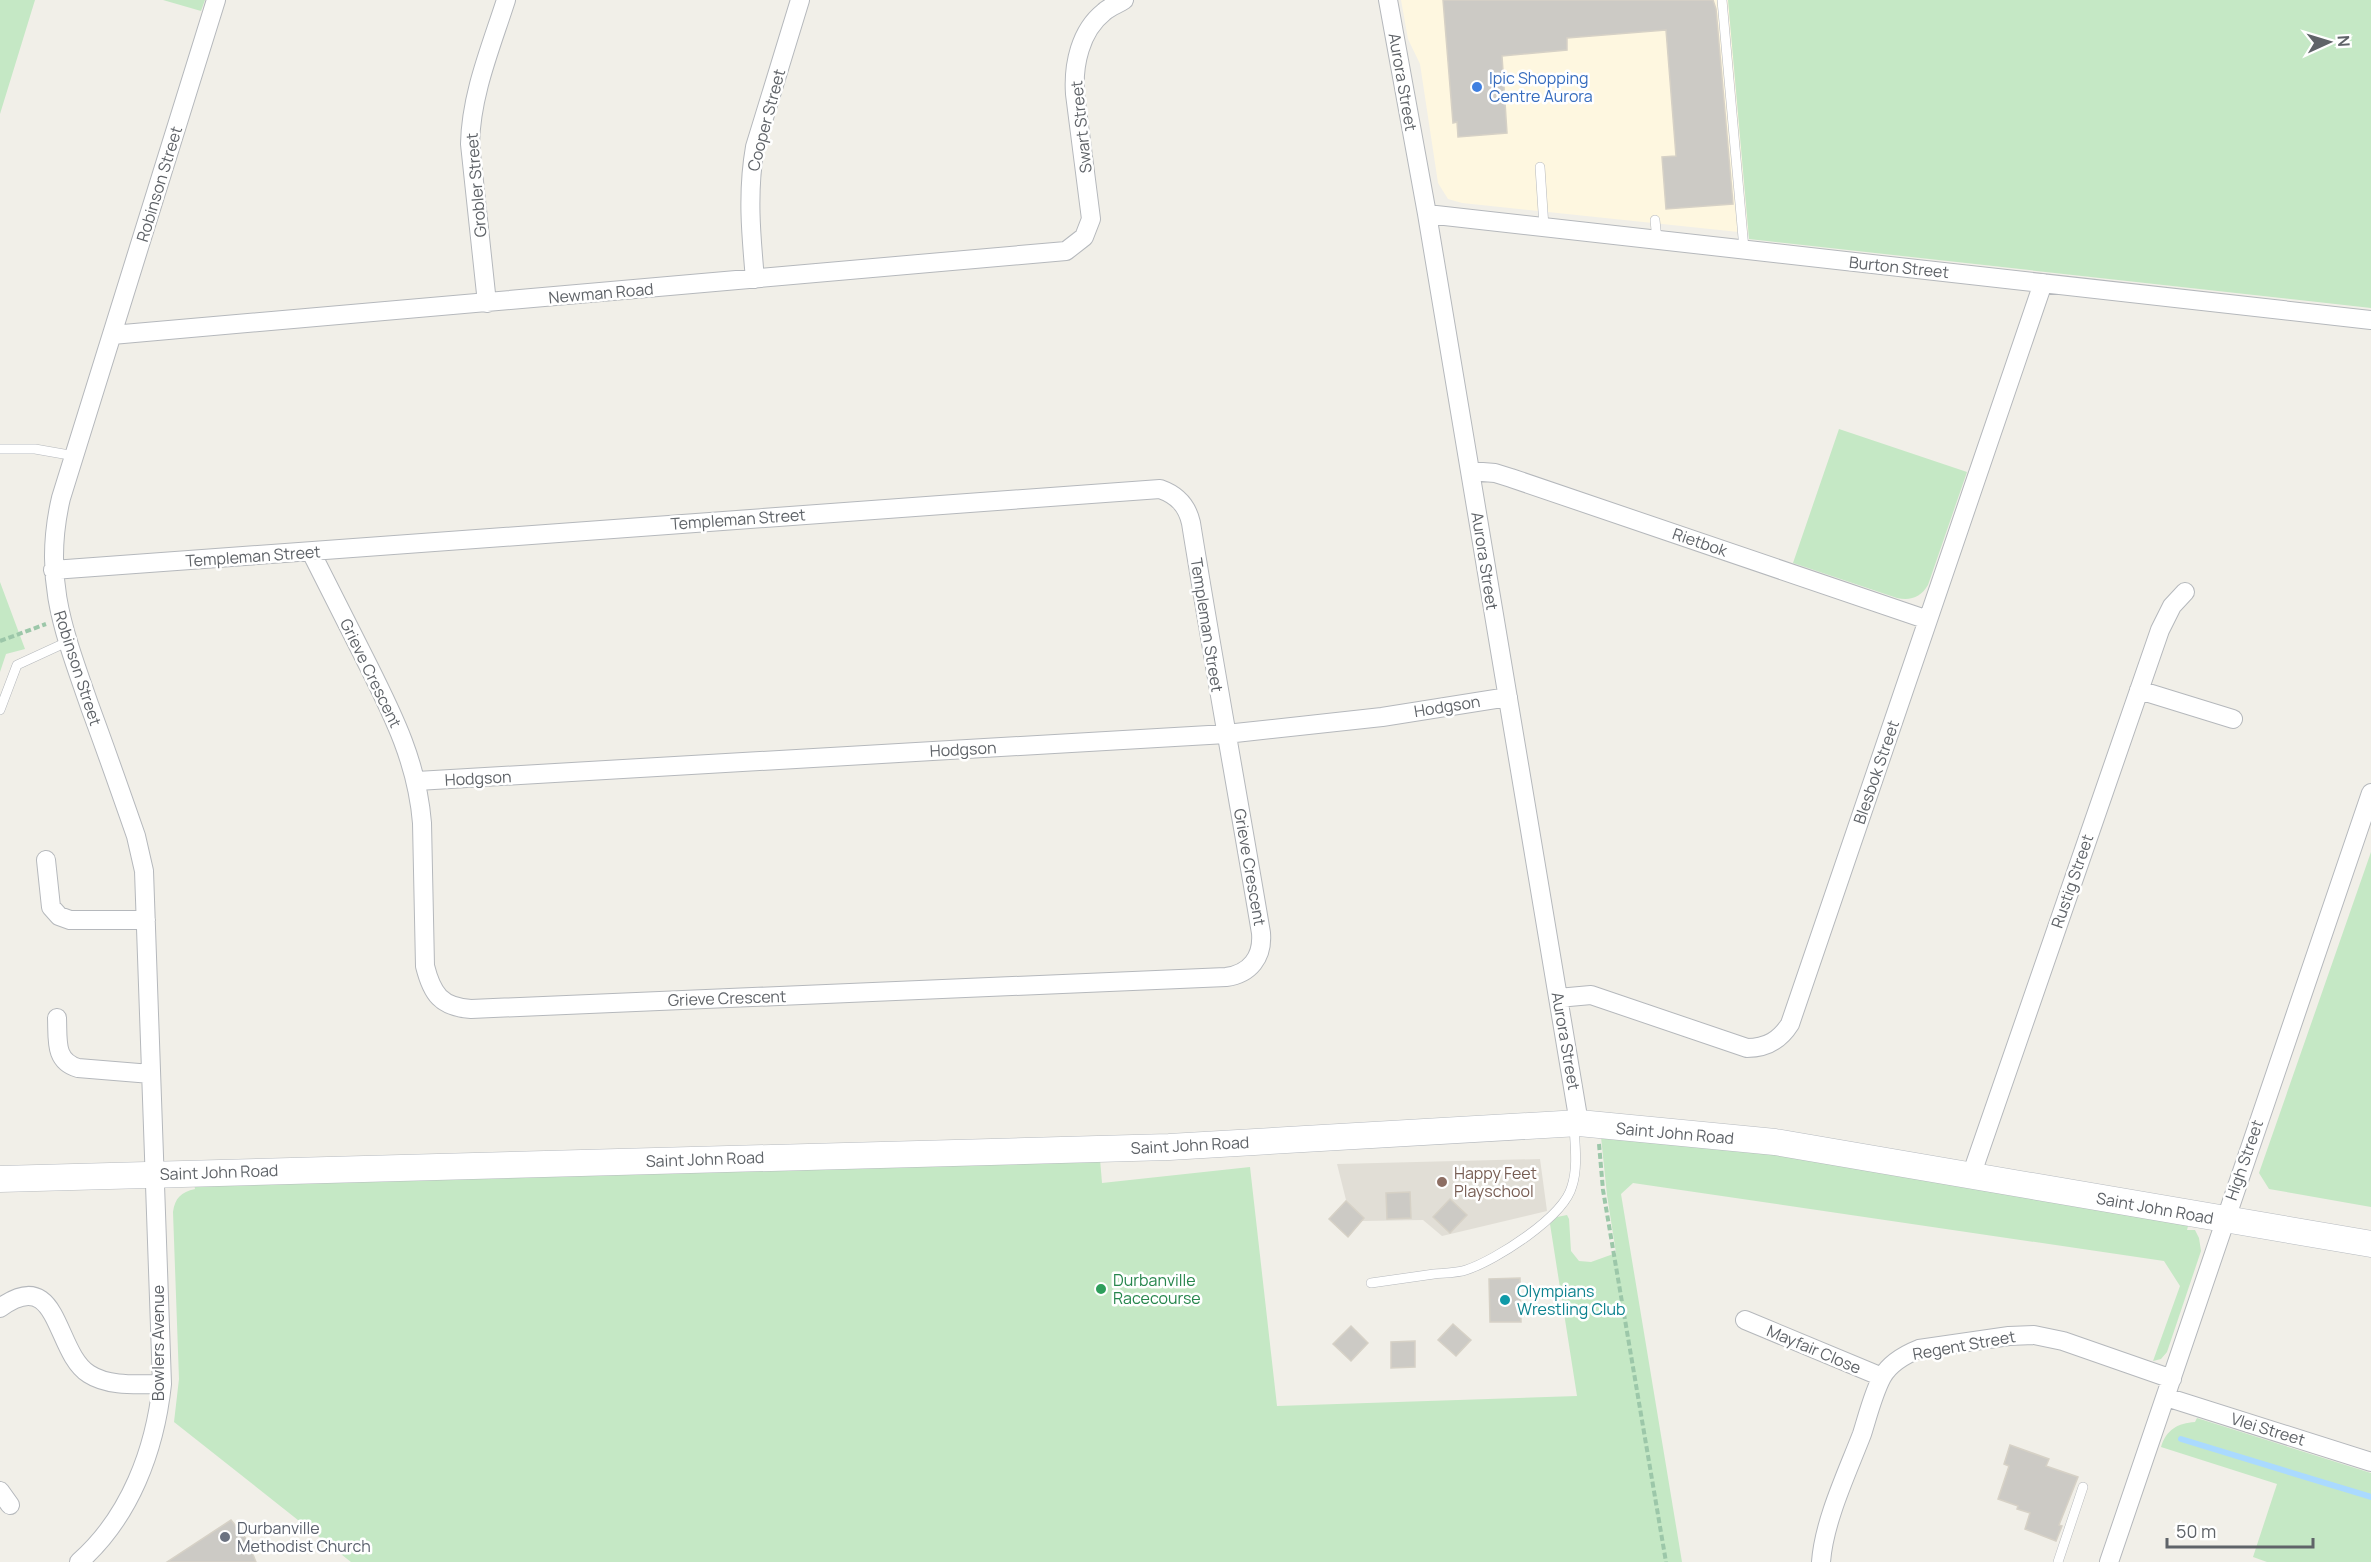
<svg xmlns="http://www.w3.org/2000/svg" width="2371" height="1562" viewBox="0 0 2371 1562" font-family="Manrope,sans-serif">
<rect width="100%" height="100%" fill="#f1efe8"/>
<path fill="#fef7e0" d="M1401,0H1728L1748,233L1462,203L1448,199L1438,183L1420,64L1408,39Z"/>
<path fill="#e1ded6" d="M1540,1159L1547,1211L1442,1236L1423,1220L1362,1221L1348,1237L1329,1219L1346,1200L1337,1164Z"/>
<path fill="#c5e8c5" d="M0,0H35L0,114Z
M163,0H205L201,11Z
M1728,0H2371V308L1749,239Z
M1839,429L1967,472L1928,585C1921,597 1911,601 1897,598L1793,563Z
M0,582L25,649L6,654L0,672Z
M2371,852V1207L2269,1189L2259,1173Z
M1601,1137L1778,1155L2183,1224L2188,1226L2187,1230H2195L2199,1238L2201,1251L2167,1352L2161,1359L2153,1361L2180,1286L2164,1261L1633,1183L1621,1194L1682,1562H351L174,1422L179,1379L173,1212C175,1198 181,1192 195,1189L194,1183L1100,1159L1102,1183L1250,1167L1277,1406L1577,1396L1550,1224L1557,1217L1567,1215L1569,1219L1571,1251L1579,1261L1591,1262L1616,1253L1607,1195Z
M2197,1418L2371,1473V1562H2267L2253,1557L2277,1484L2161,1447C2166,1430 2178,1423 2195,1422Z"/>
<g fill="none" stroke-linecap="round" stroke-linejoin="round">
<path stroke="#aadaff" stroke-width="6" d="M2181,1439L2371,1497"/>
</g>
<path fill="#cccac5" stroke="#d6d1c6" stroke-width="1.5" d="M1443,0H1713L1716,9L1733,204L1666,209L1662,157L1676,156L1666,30L1567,38V50L1502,56L1507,133L1458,137L1457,122L1453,123Z
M1410,1192L1411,1218L1387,1219L1386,1193Z
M1450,1199L1467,1215L1450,1233L1433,1217Z
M1346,1201L1364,1218L1348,1237L1329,1219Z
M1520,1278L1521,1322H1490L1489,1279Z
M1453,1324L1471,1340L1456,1356L1438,1340Z
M1351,1326L1368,1343L1351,1361L1333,1344Z
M1415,1341V1367L1391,1368V1342Z
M2010,1445L2049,1459L2046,1466L2078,1477L2059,1525L2062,1526L2056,1541L2025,1529L2030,1513L2017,1509L2018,1506L1998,1499L2009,1466L2004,1464Z
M231,1520L247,1540L256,1562H167Z"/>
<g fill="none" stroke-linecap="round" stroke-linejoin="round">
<g stroke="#b5b8bc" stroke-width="10">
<path id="lane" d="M1722,0L1744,249
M1540,167L1544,227
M1655,220L1657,240
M0,449H35L75,456
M0,710L17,665L67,642
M1371,1283C1392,1280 1413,1277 1434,1274C1445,1273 1457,1273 1466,1270C1496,1260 1564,1217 1572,1186C1578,1167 1575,1146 1574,1126
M2058,1562L2083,1487"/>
</g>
<g stroke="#b5b8bc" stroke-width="20">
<path id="street" d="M1388,0L1427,214L1579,1123
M1427,214L2371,320
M755,279C751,235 747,192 755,147L800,0
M487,303L470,144C471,94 491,47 506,0
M112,335L1066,251L1084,237L1091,219L1075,94C1073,65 1080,31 1104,12C1109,7 1118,4 1124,0
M1470,471L1495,473L1511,478L1928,620
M53,570L1160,489C1177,495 1187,505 1191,523C1213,660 1238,796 1261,933C1263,957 1250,974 1226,977L471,1009C441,1007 432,994 425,966L422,823C417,761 392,713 365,659C347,623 329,587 311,552
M2139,690L2233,719
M417,781L1226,734L1382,717L1508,697
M46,860L51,907L59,916L70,920H146
M1558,998L1591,995L1747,1048C1767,1048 1780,1040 1790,1024L2043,283
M57,1018C58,1040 54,1061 78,1068L151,1074
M1971,1176L2160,630L2172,606L2185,592
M0,1308C60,1264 54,1352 89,1374C109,1387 138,1384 162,1384
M1745,1320L1882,1377
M2166,1397L2371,1462
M0,1491L10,1505
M79,1562C130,1517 155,1450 162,1384L144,871L136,836C121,793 106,750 90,707C64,632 42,579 61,498L216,0
M1821,1562C1824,1521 1847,1473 1862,1434C1868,1415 1873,1394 1882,1377C1890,1363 1904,1355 1919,1349L2009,1336L2034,1335L2063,1341L2172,1379
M2109,1562L2371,793"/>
</g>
<g stroke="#b6babf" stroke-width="27">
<path id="secondary" d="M0,1179L1169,1147L1579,1123L1775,1142L2371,1244"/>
</g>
<path stroke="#9cc7a9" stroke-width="4" stroke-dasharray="6 3" stroke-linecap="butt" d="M0,641L46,624
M1599,1144L1603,1190L1666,1562"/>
<use href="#lane" stroke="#fff" stroke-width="9"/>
<use href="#street" stroke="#fff" stroke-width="18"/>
<use href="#secondary" stroke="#fff" stroke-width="26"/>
</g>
<circle fill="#3f7fe0" stroke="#fff" stroke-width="2" cx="1477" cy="87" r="6"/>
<circle fill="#8d6e63" stroke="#fff" stroke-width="2" cx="1442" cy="1182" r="6"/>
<circle fill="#2e9e5b" stroke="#fff" stroke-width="2" cx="1101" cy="1289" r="6"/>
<circle fill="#0f9aa8" stroke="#fff" stroke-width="2" cx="1505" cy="1300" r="6"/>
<circle fill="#6b7280" stroke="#fff" stroke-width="2" cx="225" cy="1537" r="6"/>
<g text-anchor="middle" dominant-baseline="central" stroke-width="5" stroke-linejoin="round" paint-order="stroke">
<g font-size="16" fill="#366cbe" stroke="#fff" text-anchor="start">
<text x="1489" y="78">Ipic Shopping<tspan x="1489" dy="18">Centre Aurora</tspan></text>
</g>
<g font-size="16" fill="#5f6368" stroke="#fff">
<text transform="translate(1403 82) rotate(80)">Aurora Street</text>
<text transform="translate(766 120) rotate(-75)">Cooper Street</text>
<text transform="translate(1081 127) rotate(-96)">Swart Street</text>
<text transform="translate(159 184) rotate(-73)">Robinson Street</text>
<text transform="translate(476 185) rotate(-95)">Grobler Street</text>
<text transform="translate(1899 267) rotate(6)">Burton Street</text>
<text transform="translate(601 293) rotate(-5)">Newman Road</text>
<text transform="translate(738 519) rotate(-4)">Templeman Street</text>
<text transform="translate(1700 542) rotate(19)">Rietbok</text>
<text transform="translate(253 556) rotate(-4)">Templeman Street</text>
<text transform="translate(1485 561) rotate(81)">Aurora Street</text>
<text transform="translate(1207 625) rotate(81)">Templeman Street</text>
<text transform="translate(78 668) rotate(72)">Robinson Street</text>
<text transform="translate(371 673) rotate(64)">Grieve Crescent</text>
<text transform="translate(1447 706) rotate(-9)">Hodgson</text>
<text transform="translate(963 749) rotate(-3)">Hodgson</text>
<text transform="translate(1876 772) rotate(-71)">Blesbok Street</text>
<text transform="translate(478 778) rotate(-3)">Hodgson</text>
<text transform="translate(1250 867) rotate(80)">Grieve Crescent</text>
<text transform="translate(2072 881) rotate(-71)">Rustig Street</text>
<text transform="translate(727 998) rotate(-2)">Grieve Crescent</text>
<text transform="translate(1566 1041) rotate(80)">Aurora Street</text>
<text transform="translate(1675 1133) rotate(5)">Saint John Road</text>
<text transform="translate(1190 1145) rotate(-3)">Saint John Road</text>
<text transform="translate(705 1159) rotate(-2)">Saint John Road</text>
<text transform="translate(2244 1160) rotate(-71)">High Street</text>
<text transform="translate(219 1172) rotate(-2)">Saint John Road</text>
<text transform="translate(2155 1208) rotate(10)">Saint John Road</text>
<text transform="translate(158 1343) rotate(-90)">Bowlers Avenue</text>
<text transform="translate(1964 1345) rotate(-10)">Regent Street</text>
<text transform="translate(1814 1349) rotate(23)">Mayfair Close</text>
<text transform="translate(2268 1429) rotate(17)">Vlei Street</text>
</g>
<g font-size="16" fill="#785e54" stroke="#fff" text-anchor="start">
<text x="1454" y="1173">Happy Feet<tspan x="1454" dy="18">Playschool</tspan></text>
</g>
<g font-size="16" fill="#27864d" stroke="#fff" text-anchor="start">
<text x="1113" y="1280">Durbanville<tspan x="1113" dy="18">Racecourse</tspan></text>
</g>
<g font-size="16" fill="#0d838f" stroke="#fff" text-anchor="start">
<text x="1517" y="1291">Olympians<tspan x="1517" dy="18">Wrestling Club</tspan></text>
</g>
<g font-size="16" fill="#5b616d" stroke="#fff" text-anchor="start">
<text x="237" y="1528">Durbanville<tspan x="237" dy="18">Methodist Church</tspan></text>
</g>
</g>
<g transform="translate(2329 42) rotate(86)" stroke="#ffffff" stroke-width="4.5" paint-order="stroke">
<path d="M0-4.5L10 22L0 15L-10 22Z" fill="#5f6368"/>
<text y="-9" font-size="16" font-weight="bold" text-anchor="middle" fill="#5f6368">N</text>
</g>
<path d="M2167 1538v9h146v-9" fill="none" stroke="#5f6368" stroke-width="3"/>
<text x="2176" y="1538" font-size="18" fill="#5f6368" stroke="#ffffff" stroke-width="4.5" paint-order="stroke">50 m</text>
</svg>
